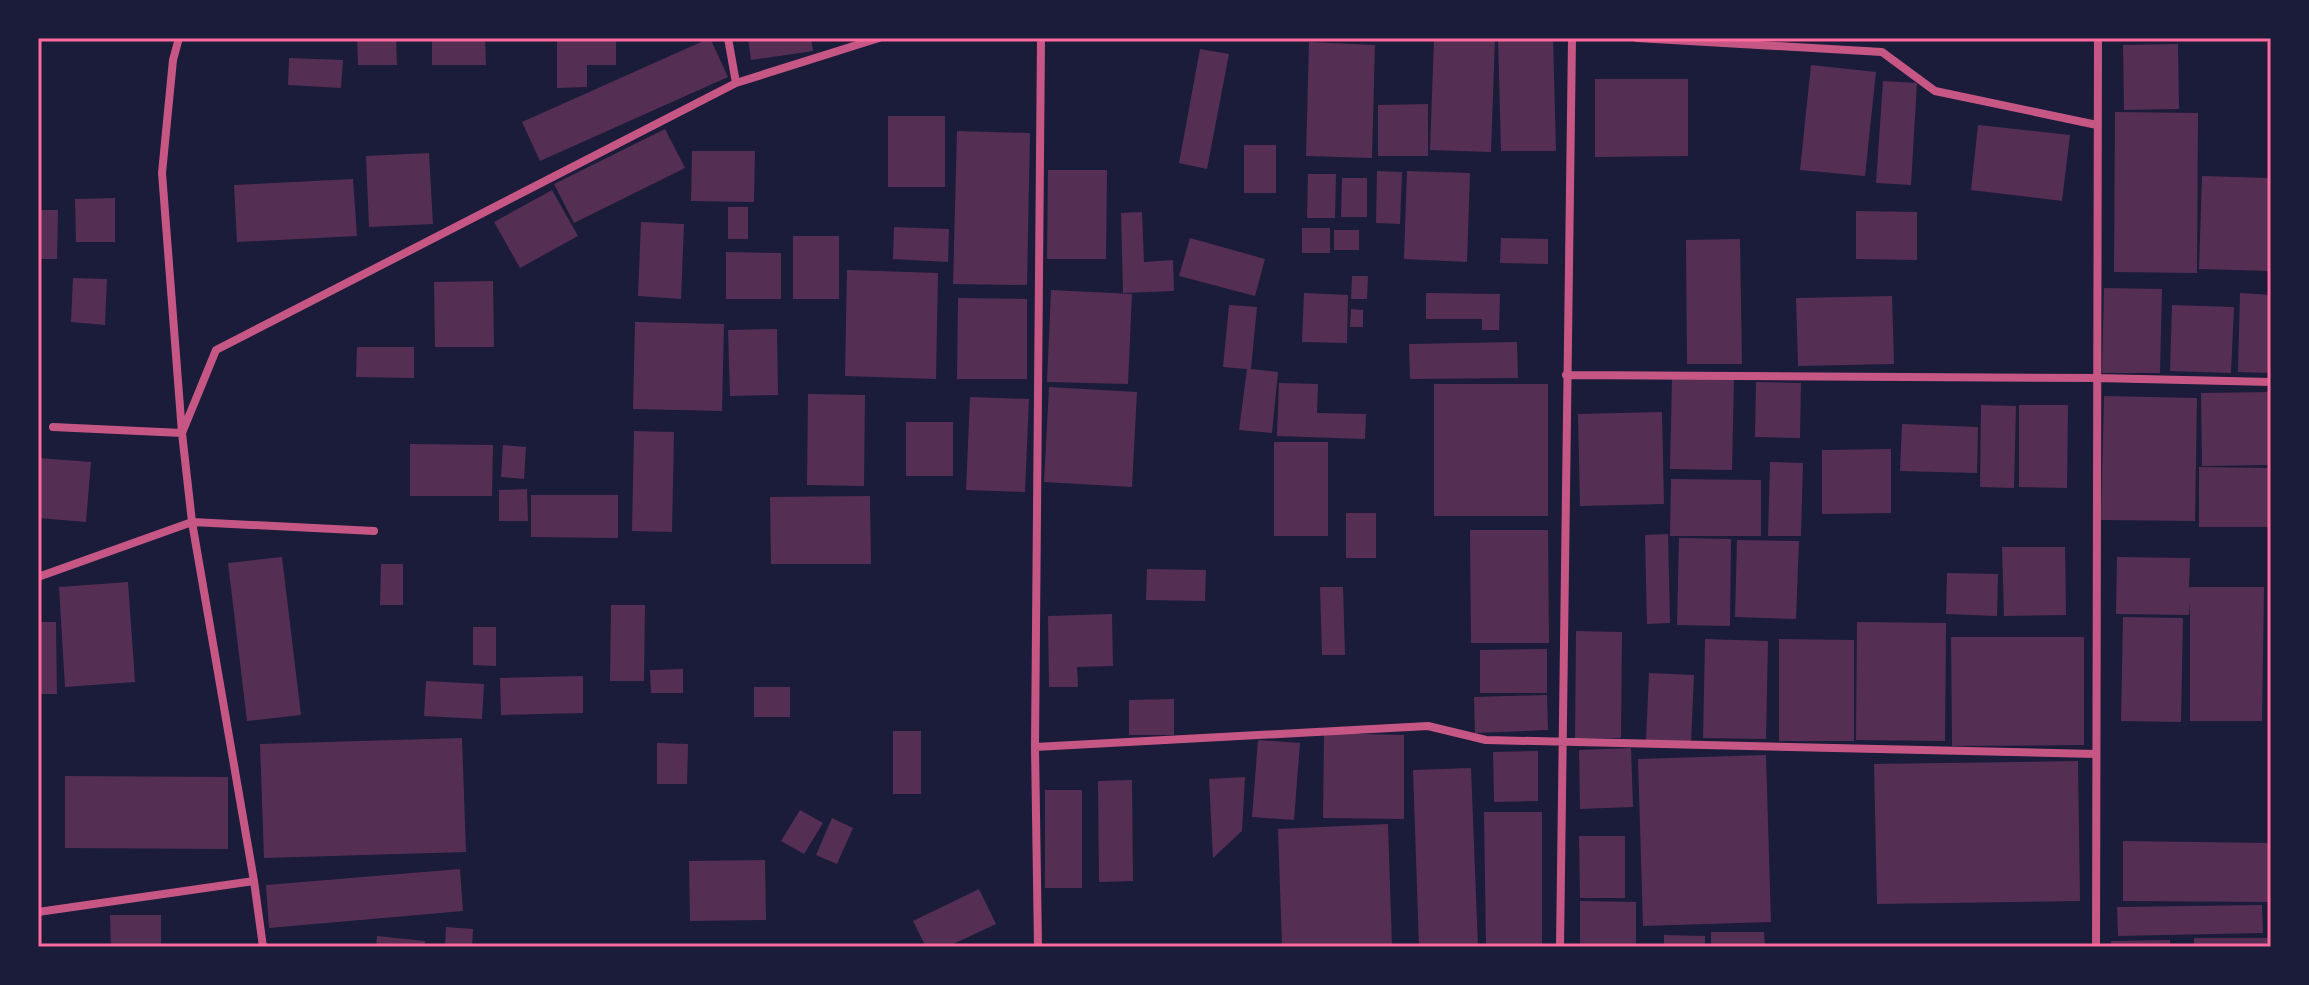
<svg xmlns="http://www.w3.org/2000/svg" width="2309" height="985" viewBox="0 0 2309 985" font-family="Signika,sans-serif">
<rect width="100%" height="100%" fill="#1b1b3a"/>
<path fill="#542f53" d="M357,38H396L397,65H358Z
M432,38H485L486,65H432Z
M557,38H616V65H587V87L557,88Z
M710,38L728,77L540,161L522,122Z
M748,38H811L813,51L751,60Z
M1434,38H1495L1491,152L1430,150Z
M1498,38H1553L1556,151H1501Z
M1309,42L1375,45L1372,158L1306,156Z
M2178,44L2179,109L2124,110L2123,45Z
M1200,49L1229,54L1207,169L1179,163Z
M289,58L343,60L341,88L288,85Z
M1811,65L1876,72L1865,176L1800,170Z
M1595,79H1688V156L1595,157Z
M1883,81L1917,83L1911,185L1876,183Z
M1428,104V156H1378V105Z
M2115,112L2198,113L2197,273L2114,272Z
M888,116H945V187H888Z
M1978,125L2070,135L2062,201L1971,190Z
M665,129L685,168L574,223L554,184Z
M957,131L1030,133L1027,285L953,284Z
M1244,145H1276V193H1244Z
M692,151H755L754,202L691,201Z
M429,153L433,224L369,227L366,156Z
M1048,170H1107L1106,259H1047Z
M1377,171L1402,172L1400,224L1376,223Z
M1407,171L1470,173L1467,262L1404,259Z
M1308,174H1336L1335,218H1307Z
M2202,176L2271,178V271L2199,269Z
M1342,178H1367V217H1341Z
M353,179L357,236L237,242L234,185Z
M552,190L578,236L520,268L494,222Z
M115,198V242H76L75,199Z
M728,207H748V239H728Z
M38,210H58L57,259H38Z
M1856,211L1917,212V260L1856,259Z
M1142,212L1144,262L1173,260L1174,291L1123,293L1121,213Z
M641,222L684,224L681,299L638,296Z
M894,227L949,229L948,262L893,259Z
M1302,228H1330V253H1302Z
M1334,230H1359V250H1334Z
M793,236H839V299H793Z
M1190,238L1265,259L1255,296L1179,276Z
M1501,238L1548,239V264L1500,263Z
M1740,239L1742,364H1687L1686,240Z
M726,252L781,253V299H726Z
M847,270L938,273L936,379L845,376Z
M1352,276H1368L1367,299H1351Z
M73,278L107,279L105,325L71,322Z
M493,281L494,347H435L434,282Z
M2104,288L2162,289L2160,373H2102Z
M1051,290L1132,294L1128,384L1047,382Z
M1304,293L1348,295L1347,343L1302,342Z
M1426,293L1500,294L1499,330H1482V319H1426Z
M2240,293L2271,295V373L2238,372Z
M1892,296L1894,364L1798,366L1796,298Z
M958,298L1027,299V379H957Z
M1229,305L1257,307L1251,369L1278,372L1272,433L1239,430L1247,369L1223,367Z
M2172,305L2234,307L2231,373L2170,371Z
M1351,309L1363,310V327H1350Z
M635,322L724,324L722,411L633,409Z
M777,329L778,395L730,396L728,330Z
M1517,342L1518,378L1410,379L1409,344Z
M357,347H414V378L356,377Z
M1672,378L1734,379L1732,470L1670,469Z
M1756,382L1801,383L1800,438L1755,437Z
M1279,383L1318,384L1317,413L1366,414L1365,439L1277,436Z
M1434,384H1548V516H1434Z
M1049,387L1137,392L1132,487L1044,482Z
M2271,392V465L2202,466L2201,393Z
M808,394L865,395L864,486L807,485Z
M2104,396L2197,398L2195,521L2101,520Z
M970,397L1029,399L1025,492L966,490Z
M1981,405L2016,406L2014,488L1980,487Z
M2019,405H2068L2067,488L2019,487Z
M1662,412L1664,504L1580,506L1578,414Z
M906,422H953V476H906Z
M1902,424L1978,427L1977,473L1900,471Z
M634,431L674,432L672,532L632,531Z
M1274,442H1328V536H1274Z
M410,444L493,445L492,496H410Z
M503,445L526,447L524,479L501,477Z
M1891,449V513L1822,514V450Z
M38,458L91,462L86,522L38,518Z
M1770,462L1803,463L1801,536H1768Z
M2199,467L2271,468V527H2199Z
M1671,479L1761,480V536H1670Z
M527,489L528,521H499V490Z
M531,495H618V538L531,537Z
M870,496L871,564H771L770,497Z
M1346,513H1376V558H1346Z
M1470,530H1548L1549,643H1471Z
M1668,534L1670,623L1647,624L1645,535Z
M1679,538L1731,539L1730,626L1677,625Z
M1737,540L1799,541L1796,619L1735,617Z
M2002,547H2065L2066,615L2004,616Z
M282,557L301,715L247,721L228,563Z
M2117,557L2190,558L2189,587H2264L2262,721H2190V602L2189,615L2116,614Z
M381,564H403V605H380Z
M1147,569L1206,570L1205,601L1146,600Z
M1947,573L1998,574L1997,616L1946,614Z
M128,582L135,682L65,687L59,587Z
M1320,587H1343L1345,655H1322Z
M611,605H645L644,681H610Z
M1112,614L1113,666L1077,667L1078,687H1049L1048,616Z
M2123,617L2183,618L2181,722L2121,721Z
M38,622H56L57,694H38Z
M1857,622L1946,623L1945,741L1856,740Z
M473,627H496V666L473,665Z
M1576,631L1622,632L1621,738H1575Z
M1951,637H2084V745L1952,746Z
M1705,639L1768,641L1766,739L1703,738Z
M1779,639L1854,640V741H1779Z
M1547,649V693H1480V650Z
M683,669V693H651L650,670Z
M1649,673L1694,675L1691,743L1646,741Z
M583,676V713L501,715L500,678Z
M426,681L484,684L482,719L424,716Z
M754,687H790V717H754Z
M1547,695L1548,730L1475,733L1474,697Z
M1174,699V735H1129V700Z
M893,731H921V794H893Z
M1324,733L1404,735V819L1323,818Z
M462,738L466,852L264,858L260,744Z
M1258,740L1300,743L1294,820L1252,817Z
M657,743L688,744L687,784H657Z
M1631,748L1633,807L1580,809L1579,750Z
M1538,751V801L1494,802L1493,752Z
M1766,755L1771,922L1643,926L1638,759Z
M2078,761L2080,901L1877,904L1874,764Z
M1471,768L1478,947H1419L1413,770Z
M65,776L228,777V849L65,848Z
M1245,777L1242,831L1213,858L1209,779Z
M1132,780L1133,881L1099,882L1098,781Z
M1045,790H1082V888H1045Z
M800,810L823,823L804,854L781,841Z
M1484,812H1542V947H1486Z
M832,818L853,828L837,864L816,855Z
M1388,824L1392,947H1282L1278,829Z
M1579,836H1625V898H1580Z
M2123,841L2270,843V902L2123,901Z
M765,860L766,920L690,921L689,861Z
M460,869L463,911L269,928L266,885Z
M979,889L996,924L947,947H926L913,921Z
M1580,901L1636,902V947H1580Z
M2262,905L2263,933L2118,936L2117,907Z
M110,915H161V947H111Z
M446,927L473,929L472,947H445Z
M1711,932H1764L1765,947H1711Z
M1664,935L1705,936V947H1664Z
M377,936L425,941V947H376Z
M2194,938H2269V947H2194Z
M2170,940V947H2111V941Z"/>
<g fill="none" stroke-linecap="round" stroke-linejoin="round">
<path stroke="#c65784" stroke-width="8" d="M179,38L173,60L162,173L182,433L192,522L254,881L263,947
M728,38L736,83
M1637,38L1882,52L1935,91L2097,125
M1566,375L2097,378L2271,382
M53,427L182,433L216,350L736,83L879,38
M38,577L192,522L374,531
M1035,747L1428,726L1486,740L2096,754
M38,912L254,881
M1038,947L1035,747L1041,38
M1560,947L1572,38
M2096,947L2098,38"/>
</g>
<rect width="2309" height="985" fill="none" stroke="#1b1b3a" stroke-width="80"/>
<rect x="40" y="40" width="2229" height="905" fill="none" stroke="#ff6b9d" stroke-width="3"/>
</svg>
